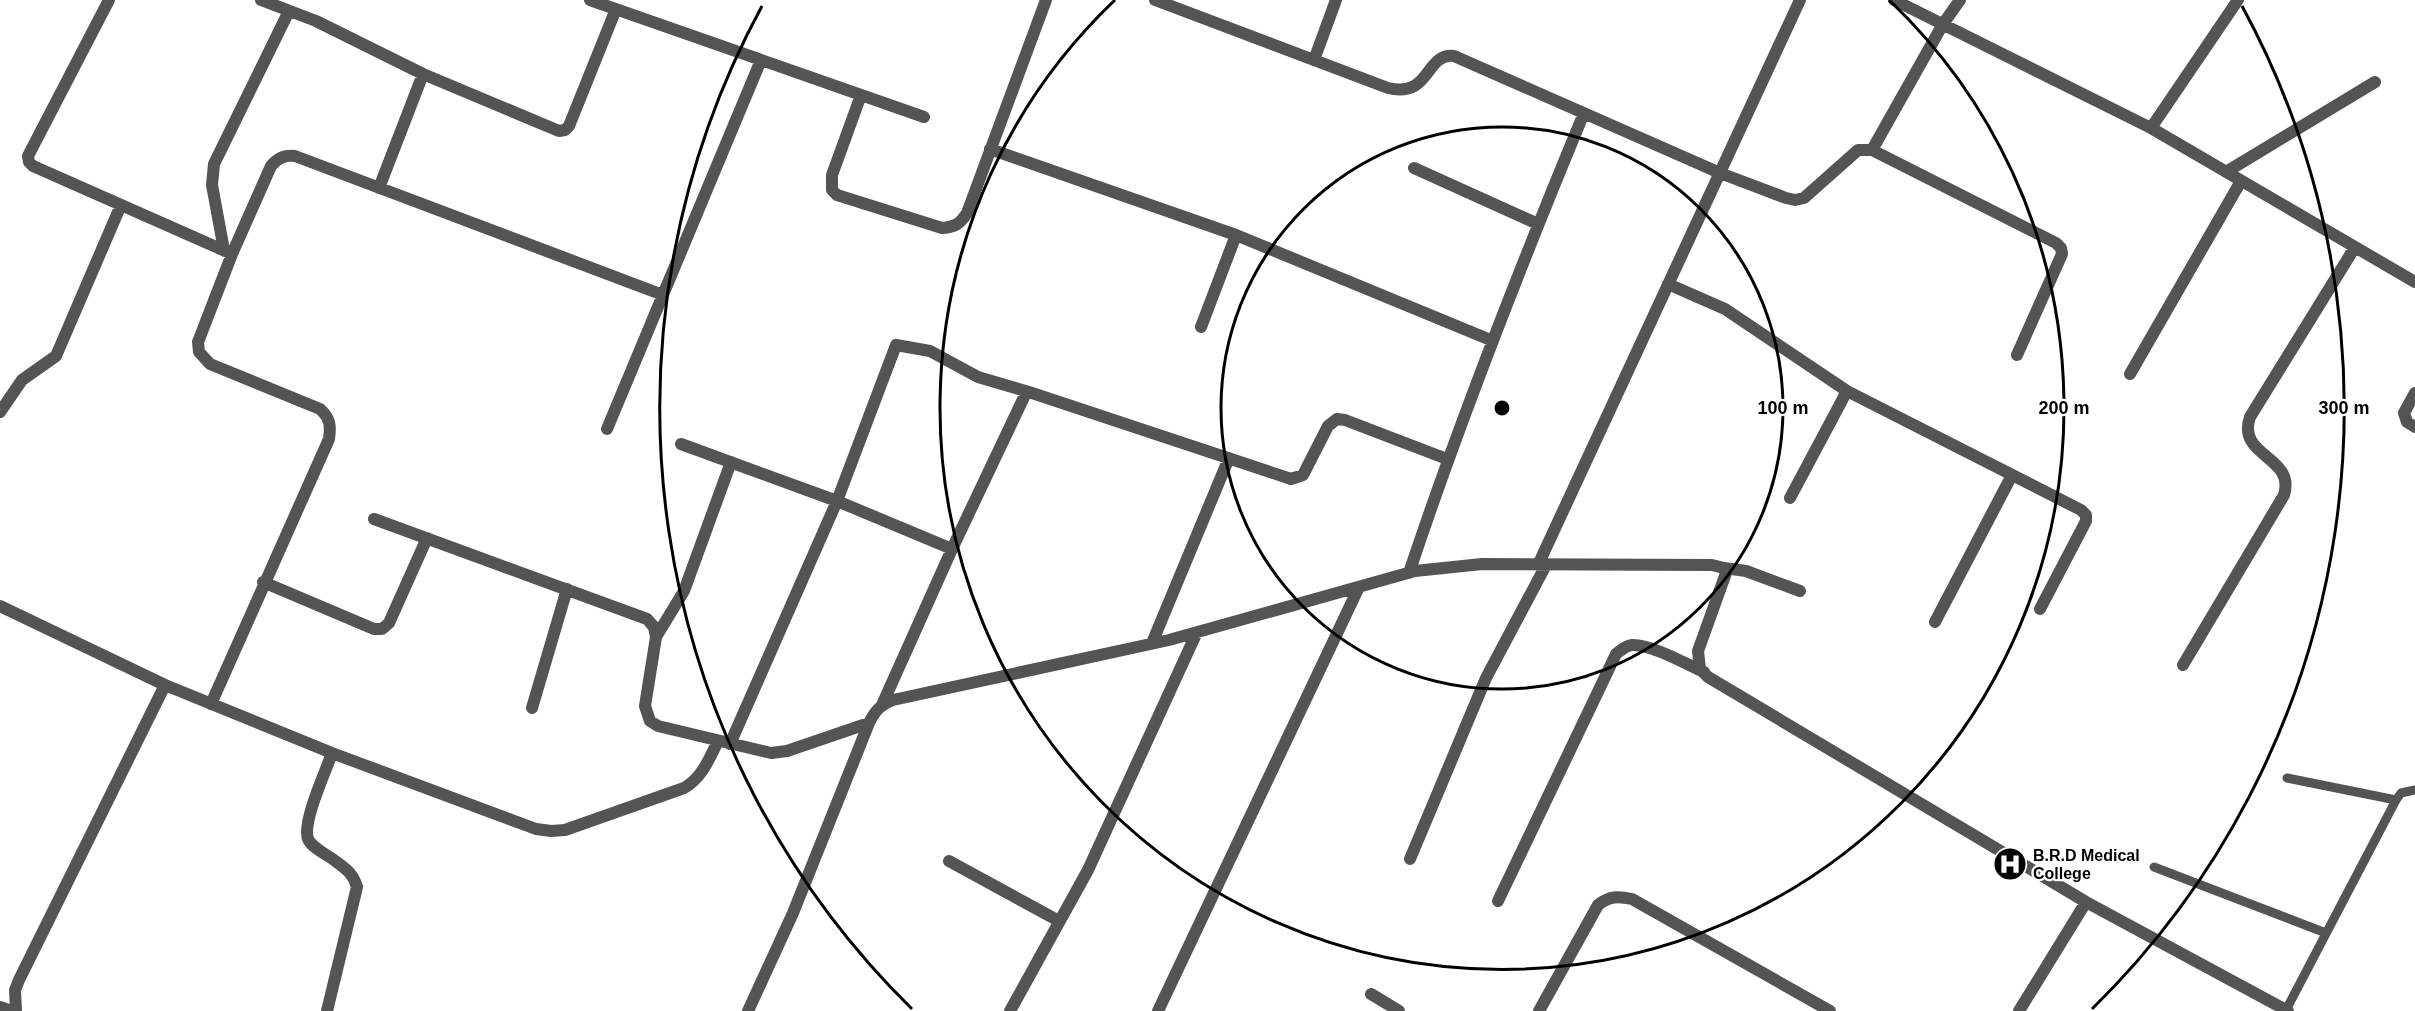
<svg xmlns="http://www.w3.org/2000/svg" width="2415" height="1011" viewBox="0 0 2415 1011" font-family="Arial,sans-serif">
<rect width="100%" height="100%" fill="#fff"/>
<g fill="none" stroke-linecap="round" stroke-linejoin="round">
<path stroke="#545454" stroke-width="9" d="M2287,778L2396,800
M2154,867L2326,933
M2286,1010L2396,800L2401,793L2415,790"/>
<path stroke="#545454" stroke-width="12" d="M109,0L28,156L29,162L33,166L232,254
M261,0L316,21L423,74L559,131L565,130L569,126L616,9
M590,0L924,117
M1155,0L1388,88C1432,98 1424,53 1454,56L1720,173L1786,198L1795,200L1804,198L1858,150H1872L2056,243L2061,248L2062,254L2017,355
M1894,0L2151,128L2415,282
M1314,60L1336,0
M861,95L832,175V190L837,195L942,228C955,227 960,224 967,213L1046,0
M2151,128L2238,0
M990,149L1236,235L1493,341
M1872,150L1943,24L1960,0
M1414,168L1538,224
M2226,172L2375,82
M379,188L423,74
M224,250L212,185L214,164L289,11
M1668,284L1725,309L1847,391L2081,510L2086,515V521L2040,609
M1201,327L1236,235
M2130,374L2241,181
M2415,393L2404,413L2407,422L2415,427
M0,412L22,380L56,356L121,205
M607,429L761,60
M681,444L837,501L952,549
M1790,498L1847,391
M374,519L647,619L654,627L656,637L645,706L650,721L658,726L771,753L787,751L869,723
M1538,565L1800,0
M1724,568L1746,571L1800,591
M1409,573C1461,417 1521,265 1584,113
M263,582L374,629H382L389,623L427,538
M0,606L165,685L332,753L536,829L551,831L565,830L684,788C702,778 709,759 718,741
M1935,622L2012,475
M656,637L684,591L731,462
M1152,643L1229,458
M2183,665L2284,495C2296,456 2236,457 2250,417L2355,247
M211,704L329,439C331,425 330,418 320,409L210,364L199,352L198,342L232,254L271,166C278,158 284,155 295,156L663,295
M882,705L952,549L1025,395L1029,392L1291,479L1303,475L1328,426L1337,419L1345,420L1447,459
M532,708L567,589
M730,744L837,501L896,345L930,351L978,377L1029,392
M1410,859L1486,678L1546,565
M949,861L1059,921
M1498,901L1616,654C1621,650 1625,646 1632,645C1651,644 1686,664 1704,672
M1371,994L1399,1011
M0,1007L11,1011
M16,1011L15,990L19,980L165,685
M327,1011L357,887C353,873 345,868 334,860C326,854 312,848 308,839C302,822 326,771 332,753
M748,1011L793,913L869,723C875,711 880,705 893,700L1169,640L1415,571L1482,564L1712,565L1724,568L1726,573L1698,651L1700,669L1708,677L2086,902L2288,1011
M1010,1011L1088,870L1197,632
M1158,1011L1359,587
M1539,1011L1598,905C1609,896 1618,896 1632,899L1830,1011
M2019,1011L2086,902"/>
</g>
<g fill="none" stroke="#000" stroke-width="3">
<circle cx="1502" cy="408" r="281"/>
<path d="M1889 0A562 562 0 1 1 1115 0"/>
<path d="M912 1009A842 842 0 0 1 762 6M2242 6A842 842 0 0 1 2092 1009"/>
</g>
<defs>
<g id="hospital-disc" transform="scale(1.725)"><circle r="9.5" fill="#000" stroke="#fff"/><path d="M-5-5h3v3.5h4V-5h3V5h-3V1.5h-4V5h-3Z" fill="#fff"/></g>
</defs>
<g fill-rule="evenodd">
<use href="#hospital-disc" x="2010" y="864"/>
</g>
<g text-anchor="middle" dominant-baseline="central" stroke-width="4.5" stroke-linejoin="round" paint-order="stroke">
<g font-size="16" font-weight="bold" fill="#000" stroke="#fff" text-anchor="start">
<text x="2033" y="855">B.R.D Medical<tspan x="2033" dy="18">College</tspan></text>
</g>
</g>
<circle cx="1502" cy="408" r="9" fill="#000" stroke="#fff" stroke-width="3"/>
<g font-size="18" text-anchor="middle" font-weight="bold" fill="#000" stroke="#fff" stroke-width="4.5" stroke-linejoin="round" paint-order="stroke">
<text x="1783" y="414">100 m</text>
<text x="2064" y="414">200 m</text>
<text x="2344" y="414">300 m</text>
</g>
</svg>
